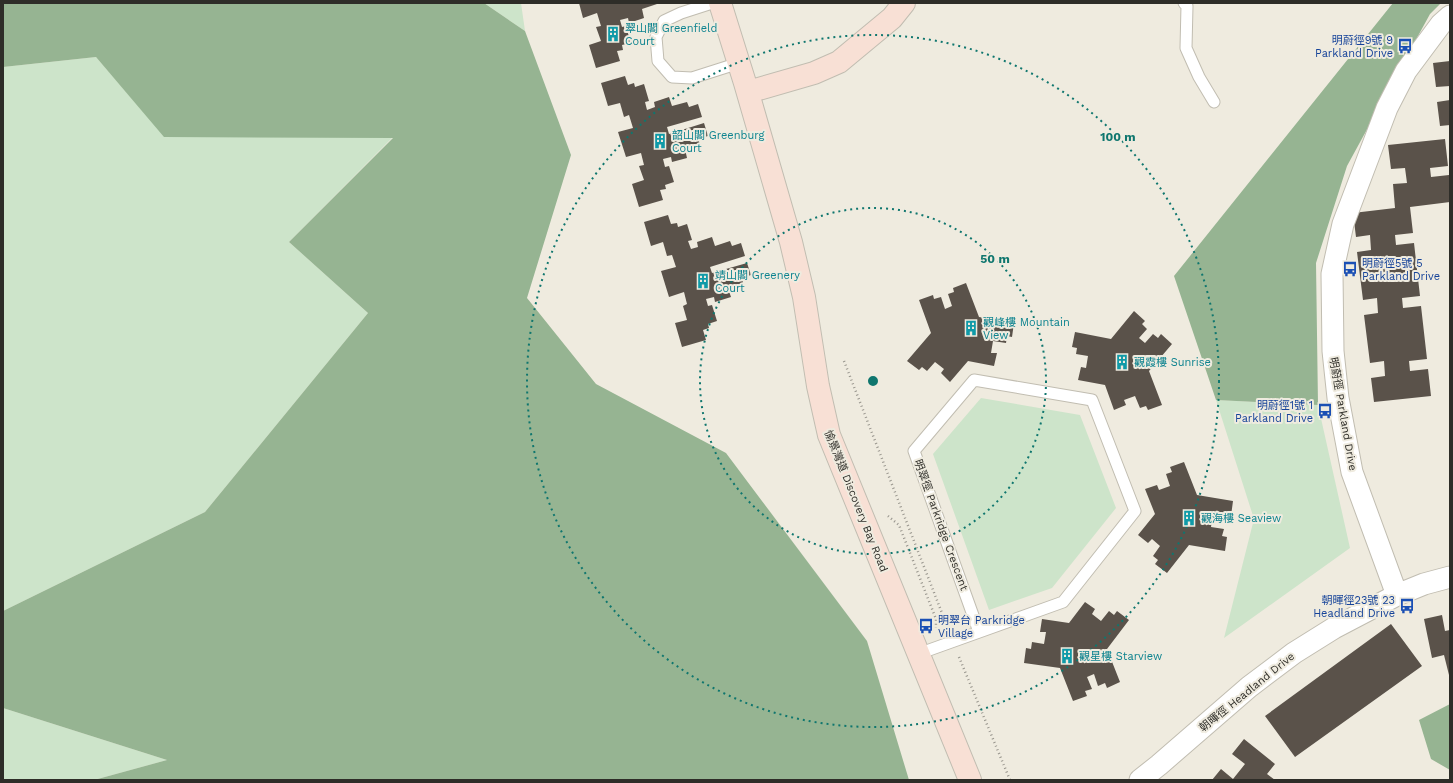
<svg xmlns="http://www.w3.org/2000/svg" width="1453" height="783" viewBox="0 0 1453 783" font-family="'Work Sans','Noto Sans TC',sans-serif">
<rect width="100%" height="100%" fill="#efebdf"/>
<path fill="#cde4ca" d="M484,3H521L525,31Z
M96,57L165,137H393L289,242L368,313L205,512L3,611V67Z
M981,398L1080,415L1116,508L1052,588L989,610L933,454Z
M1216,400L1318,405L1350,548L1224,638L1254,519Z
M3,708L167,760L94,780H3Z"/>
<path fill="#96b492" d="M3,3H484L525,31L571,155L527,298L596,384L726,453L867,641L909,780H94L167,760L3,708V611L205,512L368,313L289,242L393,138L164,137L96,57L3,67Z
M1393,3H1441L1430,14L1347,166L1316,263L1318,405L1216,400L1174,276Z
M1450,704V770L1431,759L1419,720Z"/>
<path fill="#5a524a" d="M579,3H657V4L642,9L644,18L629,23L628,18L620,20L622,27L626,26L631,43L622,45L623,50L617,51L620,61L596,68L589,45L601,41L596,27L601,26L597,13L583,18Z
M1450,61V86L1436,87L1433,63Z
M625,76L628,85L634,83L635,87L644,84L649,101L645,102L647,110L655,107L654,102L669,97L672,106L687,102L689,107L698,104L702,117L667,127L669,134L704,123L708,136L698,139L700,144L685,149L687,158L672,162L671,157L663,159L665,167L669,166L674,182L665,185L666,189L660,190L663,200L639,207L632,184L644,180L639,166L644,165L641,153L626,157L618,132L633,128L629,115L624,117L620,103L608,106L601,83Z
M1450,100V125L1440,126L1437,102Z
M1445,139L1448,166L1430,168L1431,177L1449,175L1450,202L1410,207L1413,233L1395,235L1396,245L1414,243L1420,296L1402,298L1403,308L1421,306L1427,359L1409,361L1410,371L1428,369L1431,396L1374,402L1371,378L1385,376L1384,361L1370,363L1364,315L1378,313L1377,298L1363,300L1357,252L1371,250L1370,235L1356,237L1353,213L1395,208L1393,184L1407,183L1405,168L1391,169L1388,145Z
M668,215L671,224L677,223L678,227L687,224L692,240L688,241L691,249L698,247L697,242L712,237L715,246L730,241L732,246L741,243L745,256L710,267L712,273L747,263L751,275L742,278L743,283L728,288L731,297L715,302L714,297L706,299L708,306L712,305L717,321L708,324L709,328L703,330L706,340L682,347L675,323L687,320L683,306L687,304L684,292L669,297L661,271L676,267L672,255L667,256L663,242L651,246L644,222Z
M966,283L979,317L1014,323L1012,337L1007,336L1006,343L993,341L991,353H997L994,366L968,361L950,382L941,373L944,369L935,362L927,371L922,367L919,370L907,361L931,333L919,300L933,295L934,299L941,297L945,309L952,306L948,294L954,292L953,288Z
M1134,311L1145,321L1142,324L1147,329L1139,338L1145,343L1153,334L1158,338L1161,334L1172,344L1149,371L1162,405L1148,410L1146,406L1140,408L1135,396L1124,400L1126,405L1114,410L1105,385L1078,380L1081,367L1086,368L1088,356L1076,354L1077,348L1072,347L1075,332L1111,339Z
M1184,462L1197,495L1233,501L1231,516L1226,515L1225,522L1212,520L1211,527L1224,529L1222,536L1227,537L1225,551L1189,545L1167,573L1155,564L1158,560L1153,556L1160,546L1152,539L1148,543L1138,535L1155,514L1145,489L1157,485L1159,490L1170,486L1166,474L1172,472L1170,467Z
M1085,602L1095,609L1092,614L1101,621L1109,611L1114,615L1117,611L1129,620L1107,649L1120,682L1107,688L1105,683L1098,686L1094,674L1087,677L1092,689L1085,691L1087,696L1073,701L1060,668L1024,663L1026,648L1031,649L1032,642L1044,644L1046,632H1040L1042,619L1069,623Z
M1442,615L1445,631L1450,630V679L1444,655L1432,658L1424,619Z
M1391,624L1422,666L1295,757L1265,716Z
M1244,739L1275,764L1267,774L1275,780H1212L1221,769L1233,779L1245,764L1232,754Z"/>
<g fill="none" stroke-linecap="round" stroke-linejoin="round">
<g stroke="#c1bdb1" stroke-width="13">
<path id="lane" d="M712,3L681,13L664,21L656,37L658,61L672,77L692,78L739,63
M1184,3L1187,6L1186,48L1199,77L1214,102
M918,654L1063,602L1135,511L1092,400L974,380L914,451L979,632"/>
</g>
<g stroke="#c1bdb1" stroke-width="23">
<path id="street" d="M1397,595L1352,472L1338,398L1333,351L1332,274L1343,224L1387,108L1406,71L1441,24L1450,16
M1140,780L1159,765L1249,687L1294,653L1334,628L1397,595L1424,584L1450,577"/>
</g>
<g stroke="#c1bdb1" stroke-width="24">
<path id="secondary" d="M720,3L745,83L791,242L804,297L818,386L829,435L970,780
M748,92L814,73L839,62L892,18L904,3"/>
</g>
<path stroke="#99968e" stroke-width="2.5" stroke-dasharray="1 3" stroke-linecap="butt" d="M844,361L947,626
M888,516L899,525L936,619V628
M959,657L1010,780"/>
<use href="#lane" stroke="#fff" stroke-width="11"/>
<use href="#street" stroke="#fff" stroke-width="21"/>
<use href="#secondary" stroke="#f8e0d5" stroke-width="22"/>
</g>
<g fill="none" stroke="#0f766e" stroke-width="2" stroke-dasharray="2 4">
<circle cx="873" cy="381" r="173"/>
<circle cx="873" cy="381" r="346"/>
</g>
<defs>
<g id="building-bare" transform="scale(1.2)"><path d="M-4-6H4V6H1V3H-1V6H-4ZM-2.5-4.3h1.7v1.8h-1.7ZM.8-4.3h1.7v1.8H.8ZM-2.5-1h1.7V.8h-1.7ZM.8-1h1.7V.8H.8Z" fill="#0f9aa8" stroke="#efebdf" stroke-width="2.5" paint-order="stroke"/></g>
<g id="bus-bare" transform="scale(1.2)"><path d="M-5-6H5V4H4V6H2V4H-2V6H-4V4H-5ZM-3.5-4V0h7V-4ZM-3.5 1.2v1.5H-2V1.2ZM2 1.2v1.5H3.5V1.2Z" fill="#1a4fb4" stroke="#efebdf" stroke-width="2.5" paint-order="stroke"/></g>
</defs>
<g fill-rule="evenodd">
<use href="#building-bare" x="613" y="34"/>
<use href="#bus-bare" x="1405" y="46"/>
<use href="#building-bare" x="660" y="141"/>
<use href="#bus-bare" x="1350" y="269"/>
<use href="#building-bare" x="703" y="281"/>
<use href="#building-bare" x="971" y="328"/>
<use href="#building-bare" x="1122" y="362"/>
<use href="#bus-bare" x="1325" y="411"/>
<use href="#building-bare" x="1189" y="518"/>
<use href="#bus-bare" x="1407" y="606"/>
<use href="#bus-bare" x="926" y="626"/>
<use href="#building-bare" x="1067" y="656"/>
</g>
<g text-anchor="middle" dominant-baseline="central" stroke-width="4" stroke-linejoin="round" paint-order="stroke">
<g font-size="11" fill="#0d838f" stroke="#efebdf" text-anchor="start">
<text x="625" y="28">翠山閣 Greenfield<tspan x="625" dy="13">Court</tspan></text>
<text x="672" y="135">韶山閣 Greenburg<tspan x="672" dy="13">Court</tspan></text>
<text x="715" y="275">靖山閣 Greenery<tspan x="715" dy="13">Court</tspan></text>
<text x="983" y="322">觀峰樓 Mountain<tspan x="983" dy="13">View</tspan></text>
<text x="1134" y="362">觀霞樓 Sunrise</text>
<text x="1201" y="518">觀海樓 Seaview</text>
<text x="1079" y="656">觀星樓 Starview</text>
</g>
<g font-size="11" fill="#164399" stroke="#efebdf" text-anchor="end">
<text x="1393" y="40">明蔚徑9號 9<tspan x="1393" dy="13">Parkland Drive</tspan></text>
<text x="1362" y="263" text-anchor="start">明蔚徑5號 5<tspan x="1362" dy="13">Parkland Drive</tspan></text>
<text x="1313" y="405">明蔚徑1號 1<tspan x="1313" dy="13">Parkland Drive</tspan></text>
<text x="1395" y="600">朝暉徑23號 23<tspan x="1395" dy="13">Headland Drive</tspan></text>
<text x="938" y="620" text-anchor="start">明翠台 Parkridge<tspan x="938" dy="13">Village</tspan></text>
</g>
<g font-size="11" fill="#2e2d28" stroke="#efebdf">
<text transform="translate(1343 414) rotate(80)">明蔚徑 Parkland Drive</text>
<text transform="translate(856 501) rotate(68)">愉景灣道 Discovery Bay Road</text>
<text transform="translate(941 525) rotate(70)">明翠徑 Parkridge Crescent</text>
<text transform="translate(1247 692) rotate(-39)">朝暉徑 Headland Drive</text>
</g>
</g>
<circle cx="873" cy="381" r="6" fill="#0f766e" stroke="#efebdf" stroke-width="2"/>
<g font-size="12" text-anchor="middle" font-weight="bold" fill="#0f766e" stroke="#efebdf" stroke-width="4" stroke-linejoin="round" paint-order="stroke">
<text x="1118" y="141">100 m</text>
<text x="995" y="263">50 m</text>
</g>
<rect width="1453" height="783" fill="none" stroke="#2e2d28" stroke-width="8"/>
</svg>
